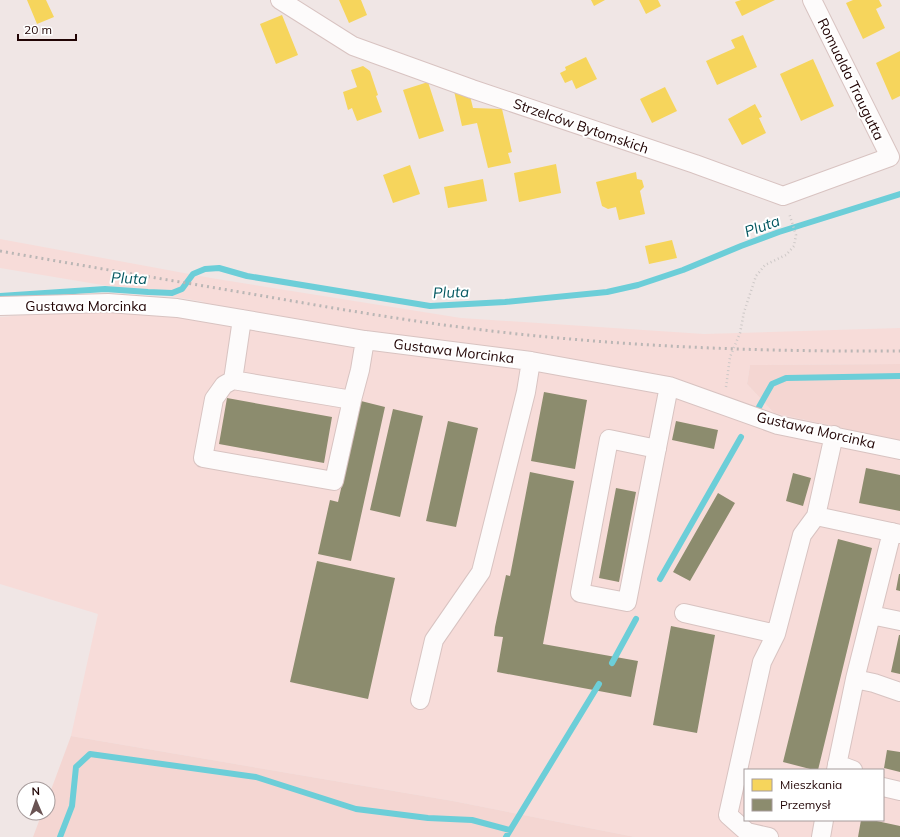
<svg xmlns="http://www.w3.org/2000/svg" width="900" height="837" viewBox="0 0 900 837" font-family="Mulish,sans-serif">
<rect width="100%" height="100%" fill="#f0e6e5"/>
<path fill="#f7dcd9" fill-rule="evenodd" d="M0,239L211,278L461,318L704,334L900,328V364L750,365L747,384L774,413L900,441V837H635L453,801L71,736L98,614L0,584V317L205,302L0,268ZM745,770H883V820H745Z"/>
<path fill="#f4d6d2" d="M900,364V441L774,413L747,384L750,365Z
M71,736L453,801L635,837H33L42,813H48V798Z"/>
<path fill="#f6d55c" d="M27,0H46L54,17L37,24Z
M339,0H361L367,15L349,23Z
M591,0H605L594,6Z
M639,0H658L661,6L646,14Z
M741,0H775L742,16L735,2Z
M853,0H879L882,6L876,9L885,28L863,39L846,3Z
M282,15L298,55L276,64L260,24Z
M743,35L757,67L717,85L706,61L735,48L731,40Z
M900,51V96L892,100L876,63Z
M586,57L597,79L576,89L572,80L565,83L560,73L566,70L565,67Z
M813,59L834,106L801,121L780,74Z
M363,66L370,71L378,95L376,96L382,112L357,121L352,108L348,110L343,92L357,87L351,70Z
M428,82L444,131L419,139L403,90Z
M665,87L677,111L652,123L640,99Z
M454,91L470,96L473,108L502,109L512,152L508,153L511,163L488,168L477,123L462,126Z
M755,104L762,117L759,118L766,133L742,145L728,119Z
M556,164L561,193L519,202L514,173Z
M410,165L420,194L393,203L383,175Z
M636,172L637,179L642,180L644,187L640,191L645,214L619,220L616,207L608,209L602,206L596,182Z
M483,179L487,201L448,208L444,187Z
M672,240L677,258L649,264L645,246Z"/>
<path fill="#8c8c6e" d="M544,392L587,400L575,469L531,461Z
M227,398L332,417L324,463L219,444Z
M361,401L385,407L351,561L318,554L330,500L338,502Z
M393,409L423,416L400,517L370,510Z
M448,421L478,428L456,527L426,521Z
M676,421L718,430L714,449L672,440Z
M866,468L900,475V511L859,503Z
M530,472L574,481L543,644L638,661L631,697L497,672L503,637L494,636L495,627L506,575L510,576Z
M793,473L811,478L803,506L786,501Z
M616,488L636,492L619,582L599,578Z
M718,493L735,503L690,581L673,572Z
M838,539L872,548L818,770H814L783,762Z
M317,561L395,578L368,699L290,682Z
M899,574H900V591L896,590Z
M671,626L715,635L697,733L653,725Z
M899,635H900V674L891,672Z
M887,750L900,752V772L884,768Z
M861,820H872L900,826V837H858Z"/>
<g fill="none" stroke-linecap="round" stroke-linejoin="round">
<path stroke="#6cced8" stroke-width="6" d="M0,296L105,289L148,292L172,293L182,289L193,274L205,269L219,268L247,276L430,306L505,302L607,292L638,285L683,270L741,246L779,232L900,194
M759,407L772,384L786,378L900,376
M660,579L741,437
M612,663L636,619
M60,837L72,806L76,767L90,754L256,777L356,809L428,818L472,820L510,830
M506,837L599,684"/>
<g stroke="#d8c3c1" stroke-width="20">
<path id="minor" d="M280,0L353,46L472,89L695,164L783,196L890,157L812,0
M0,306L108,303L177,308L365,340L531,361L669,386L778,425L900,450
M242,319L233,380L352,400L360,370L365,340
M233,380L224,385L214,399L203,458L334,481L352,400
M657,449L609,439L580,593L627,602L669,386
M816,516L900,534
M684,613L776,634L802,535L816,516L834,435
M871,615L900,621
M855,679L874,683L900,692
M420,700L434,640L481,572L526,392L531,361
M837,764L853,770
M836,770L855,679L892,532
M883,787L900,791
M769,837L747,832L728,815L762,662L776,634
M821,837L824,820"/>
</g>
<path stroke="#cdc8c7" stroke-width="2.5" stroke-dasharray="1 3" stroke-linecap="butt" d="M726,387L730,357L740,333L744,312L756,276L765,265L786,255L794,246L796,235L789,213"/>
<use href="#minor" stroke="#fdfbfb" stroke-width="18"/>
<path stroke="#bab6b5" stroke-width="3" stroke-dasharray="2 4" stroke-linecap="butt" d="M0,251C84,266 168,280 252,294C321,306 390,318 459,327C605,346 752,352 900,351"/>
</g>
<g text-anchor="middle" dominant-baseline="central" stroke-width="4" stroke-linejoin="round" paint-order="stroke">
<g font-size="14" fill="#210404" stroke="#fff">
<text transform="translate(851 79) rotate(64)">Romualda Traugutta</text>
<text transform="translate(581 126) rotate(19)">Strzelców Bytomskich</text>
<text x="86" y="306">Gustawa Morcinka</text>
<text transform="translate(454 351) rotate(7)">Gustawa Morcinka</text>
<text transform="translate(816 430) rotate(13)">Gustawa Morcinka</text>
</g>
<g font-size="15" font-style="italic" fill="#045861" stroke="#fff">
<text transform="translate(762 226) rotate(-20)">Pluta</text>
<text transform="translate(129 278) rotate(2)">Pluta</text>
<text transform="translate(451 292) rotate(-2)">Pluta</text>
</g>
</g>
<rect x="744" y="769" width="140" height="52" fill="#ffffff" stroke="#a69b9b"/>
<rect x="752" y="779" width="20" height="12" fill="#f6d55c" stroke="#a69b9b"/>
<text x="780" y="789" font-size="12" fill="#210404">Mieszkania</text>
<rect x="752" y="799" width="20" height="12" fill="#8c8c6e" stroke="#a69b9b"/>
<text x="780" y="809" font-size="12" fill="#210404">Przemysł</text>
<g transform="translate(36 801) rotate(358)"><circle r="19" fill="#ffffff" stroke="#a69b9b"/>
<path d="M0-3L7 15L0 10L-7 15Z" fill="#695353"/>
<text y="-6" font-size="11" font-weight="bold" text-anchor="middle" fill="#210404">N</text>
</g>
<path d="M18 34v6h58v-6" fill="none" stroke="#210404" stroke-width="2"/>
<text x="24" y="34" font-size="12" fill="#210404" stroke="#ffffff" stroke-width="3" paint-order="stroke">20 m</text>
</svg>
